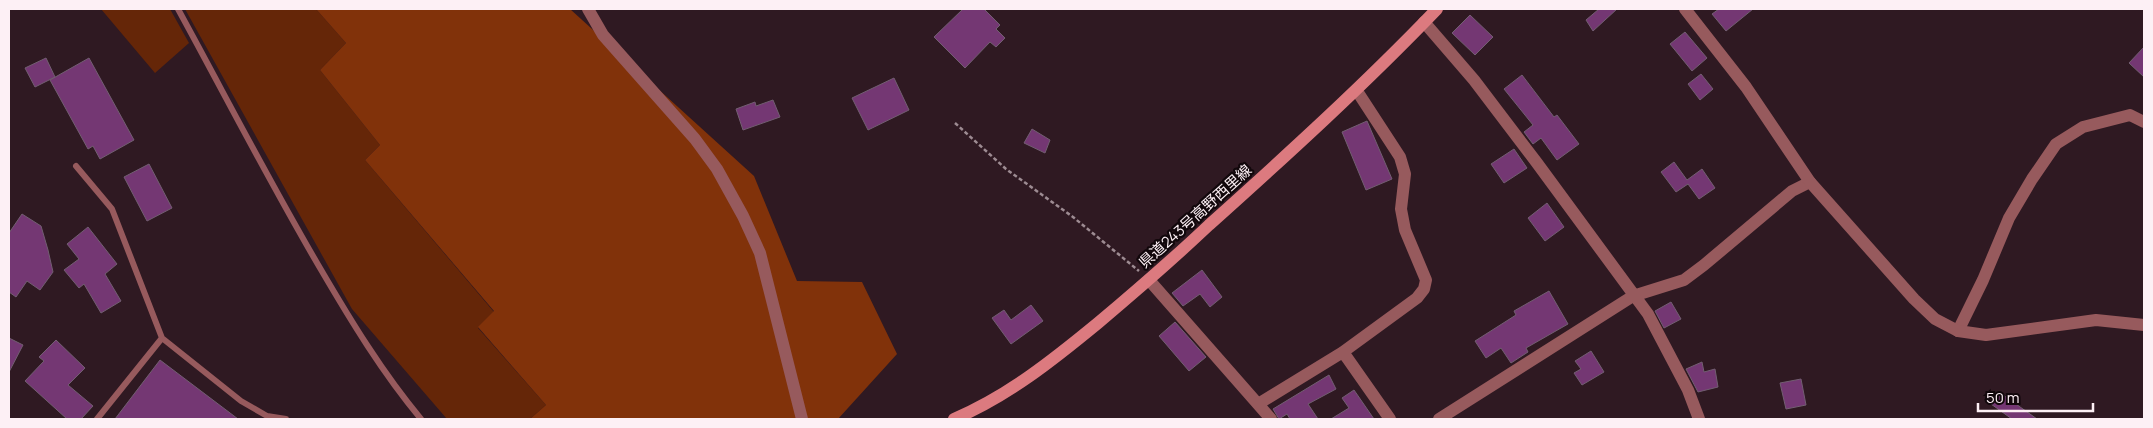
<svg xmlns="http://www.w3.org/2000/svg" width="2153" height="428" viewBox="0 0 2153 428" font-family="Manrope,'Noto Sans JP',sans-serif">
<rect width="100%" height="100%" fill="#2f1922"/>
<path fill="#652608" d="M101,9H170L189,43L155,73Z
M185,9H316L346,43L320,70L380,145L365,160L494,312L478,328L546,405L530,419H447L352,309Z"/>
<path fill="#81320a" d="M316,9H570L754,176L797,281L862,282L897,354L838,419H530L546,405L478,327L494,311L365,160L380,145L320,70L346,43Z"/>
<path fill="#743773" stroke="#725e71" d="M963,9H984L1000,25L996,29L1005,38L996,47L990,42L965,68L934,37Z
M1599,9H1617L1593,31L1586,20Z
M1719,9H1753L1726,31L1712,14Z
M1470,15L1493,37L1475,55L1452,33Z
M1685,32L1707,58L1692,71L1670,44Z
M2144,47V77L2129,63Z
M46,58L55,77L35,87L25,68Z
M89,58L134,140L100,159L93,146L88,149L50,80Z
M1701,74L1713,89L1700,100L1688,84Z
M1522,75L1554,117L1557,115L1579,144L1557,160L1541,138L1533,144L1524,132L1533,125L1504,89Z
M894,78L909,110L868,130L852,98Z
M773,100L780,117L743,130L736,109L755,102L756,106Z
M1367,121L1392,179L1366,190L1342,132Z
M1032,129L1050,140L1045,153L1024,143Z
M1514,149L1527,168L1504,183L1491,164Z
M1674,162L1687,180L1702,169L1715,188L1699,199L1688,184L1676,192L1661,172Z
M149,164L172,208L147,221L124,177Z
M1547,203L1564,227L1545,241L1528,218Z
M22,214L41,226L48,250L53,272L40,290L27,281L16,297L9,292V233Z
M88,227L117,264L105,274L121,301L101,313L84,284L79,288L64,270L79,259L67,244Z
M1202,270L1222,297L1210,307L1200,294L1183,306L1172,293Z
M1549,291L1568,324L1526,348L1528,352L1511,363L1501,348L1486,358L1475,341L1516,315L1514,311Z
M1671,302L1681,319L1664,328L1655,311Z
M1031,305L1043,321L1011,344L992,318L1004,310L1011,320Z
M1175,322L1206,357L1189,371L1159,336Z
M9,338L23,345L9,372Z
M56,340L85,368L68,385L93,406L81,419H67L25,381L44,361L39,357Z
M1591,351L1604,372L1582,385L1574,373L1581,369L1575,361Z
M160,360L238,419H115Z
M1702,362L1704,372L1715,369L1718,387L1698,392L1686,369Z
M1329,375L1336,389L1308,404L1318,419H1290L1287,414L1279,419L1273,409Z
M1801,379L1806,405L1786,409L1780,383Z
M1354,390L1374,419H1331L1349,408L1342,398Z
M1999,392L2037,419H2012L1991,404Z"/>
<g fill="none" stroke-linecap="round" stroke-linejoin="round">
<path stroke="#9d8b92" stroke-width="2.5" stroke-dasharray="4 2.5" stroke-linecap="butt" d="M955,123L1006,169L1073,217L1139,271"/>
<path stroke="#975a5d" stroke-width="6" d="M178,9C225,95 270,183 320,268C351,321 382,372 421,419
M76,166L112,209L162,338L241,401L267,416L286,419
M97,419L162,338"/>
<path stroke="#975a5d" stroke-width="12" d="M588,9L603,35L695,139L717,169L743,216L760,253L802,419
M1424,22L1474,80L1537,163L1648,314L1688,390L1699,419
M1149,280L1271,419
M1958,331L1983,280L2009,218L2032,179L2056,144L2083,127L2130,115L2144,122
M1343,352L1390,419
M1258,404L1343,352L1417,298L1424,289L1426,280L1405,230L1401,209L1405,174L1400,157L1357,91
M1439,419L1633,296L1684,280L1704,265L1792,191L1810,182"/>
<path stroke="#975a5d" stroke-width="12" d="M1685,9L1746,87L1810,182L1914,299L1935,319L1958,331L1986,335L2096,320L2144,325"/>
<path stroke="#dc7a7f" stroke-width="12" d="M954,419C1008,396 1053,360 1098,323C1136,291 1173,259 1209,225C1287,155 1364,85 1437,9"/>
</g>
<g text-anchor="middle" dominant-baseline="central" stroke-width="4.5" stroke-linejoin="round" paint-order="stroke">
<g font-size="15" fill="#fdf0f5" stroke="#11070b">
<text transform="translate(1195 216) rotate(-42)">県道243号高野西里線</text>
</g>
</g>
<rect width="2153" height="428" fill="none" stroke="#fdf0f5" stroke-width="20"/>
<path d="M1978 403v8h115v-8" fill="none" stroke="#fdf0f5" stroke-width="2.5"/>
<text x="1986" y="403" font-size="15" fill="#fdf0f5" stroke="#11070b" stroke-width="4" paint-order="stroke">50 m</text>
</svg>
